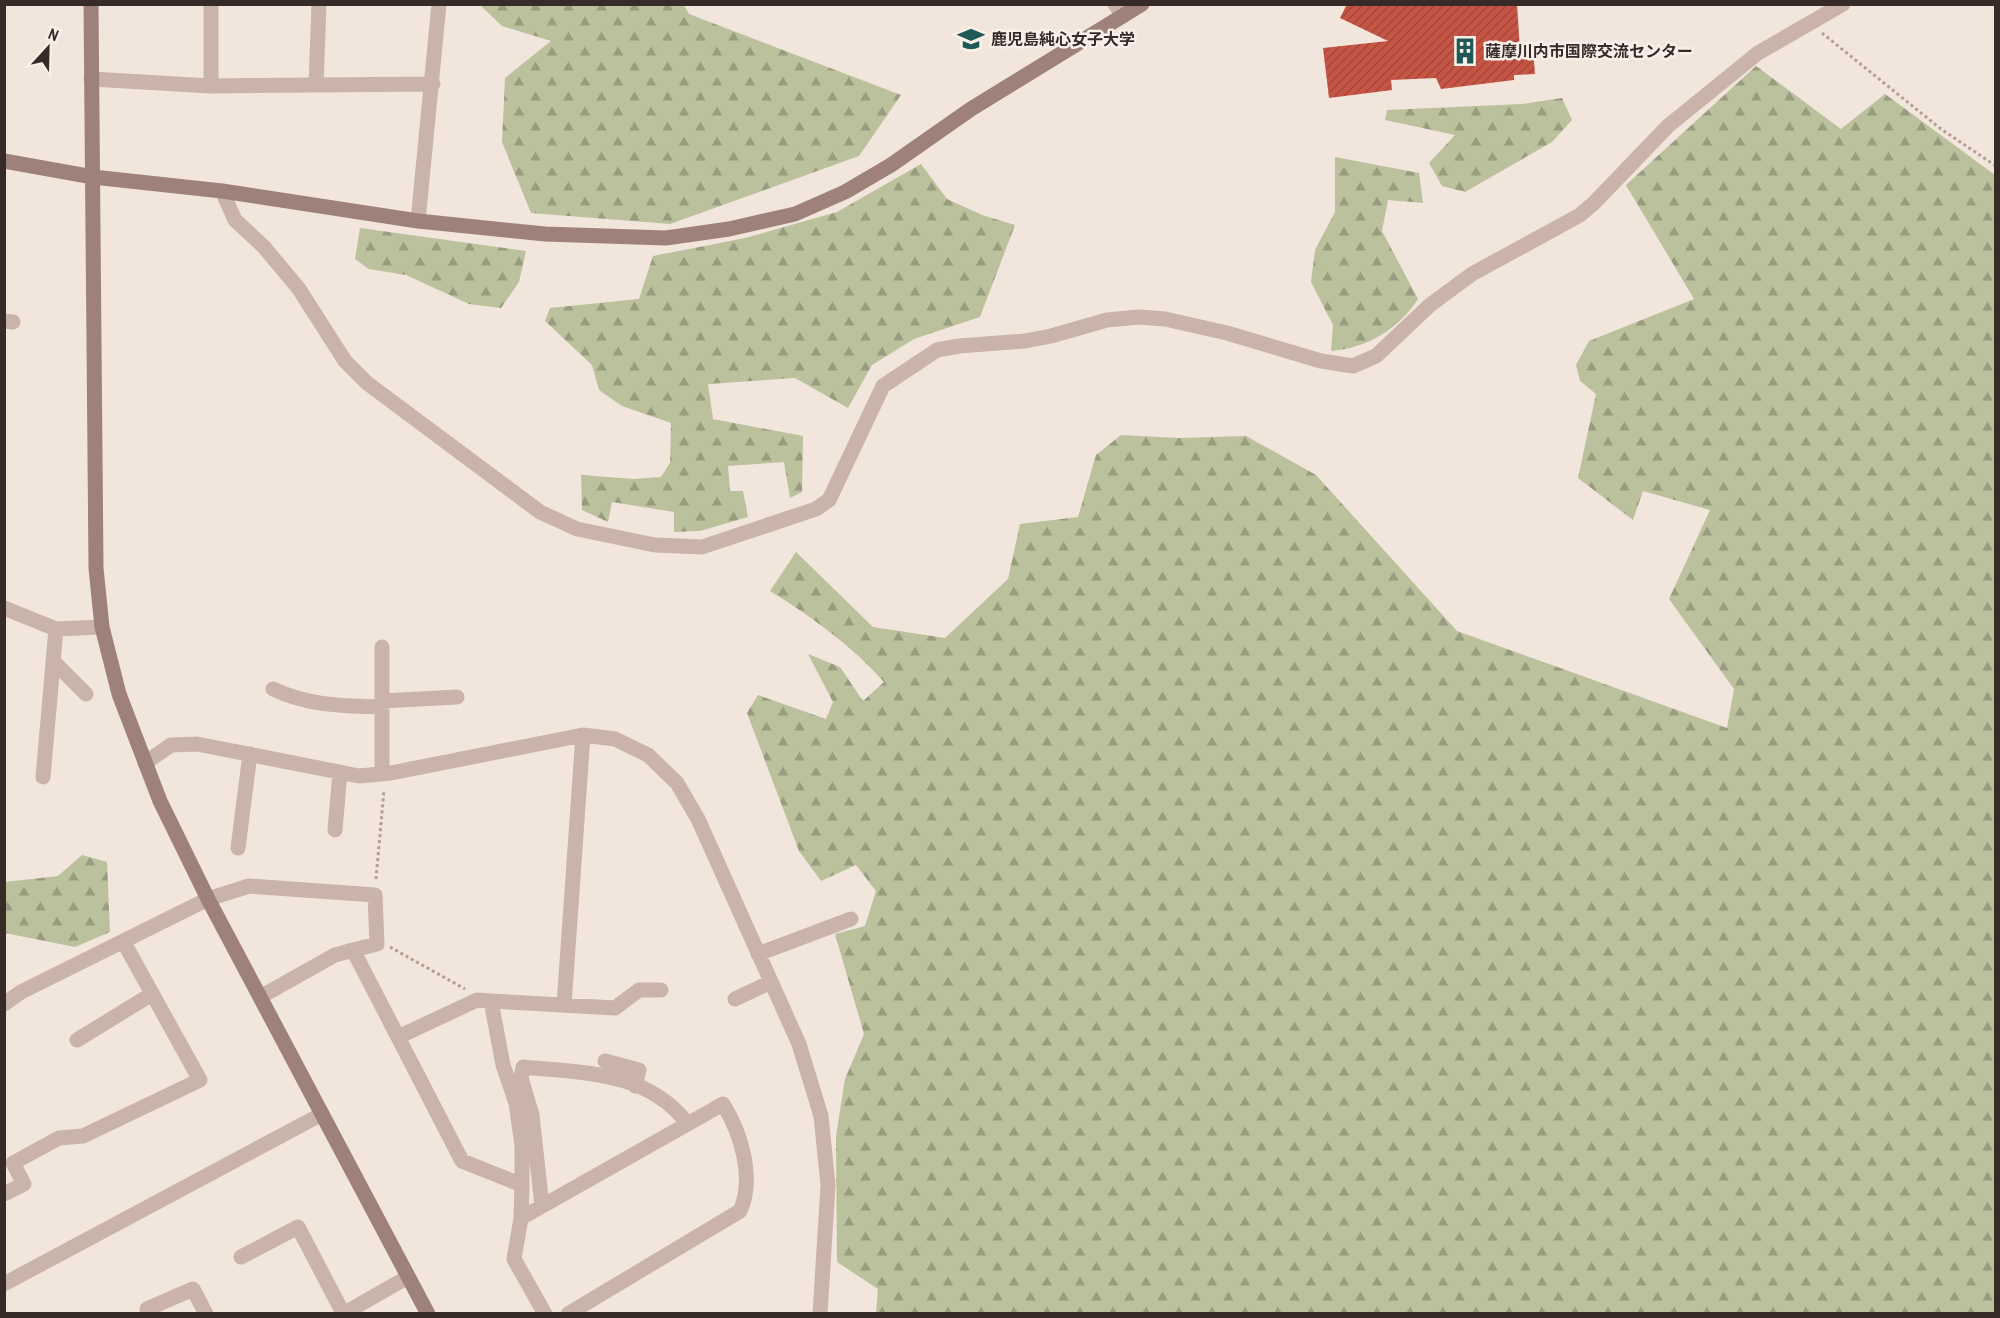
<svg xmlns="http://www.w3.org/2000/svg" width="2000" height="1318" viewBox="0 0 2000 1318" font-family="'Archivo Narrow','Noto Sans JP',sans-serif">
<defs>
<pattern id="forest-firs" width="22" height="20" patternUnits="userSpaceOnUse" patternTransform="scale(1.5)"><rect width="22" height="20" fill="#bac19c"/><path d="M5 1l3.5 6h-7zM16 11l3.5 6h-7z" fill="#989d7f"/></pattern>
<pattern id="building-hatch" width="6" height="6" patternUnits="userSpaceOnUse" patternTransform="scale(1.5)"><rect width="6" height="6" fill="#c65546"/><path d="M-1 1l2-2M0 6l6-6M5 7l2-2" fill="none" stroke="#a2473a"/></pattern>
</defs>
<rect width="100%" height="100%" fill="#f2e5dc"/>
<path fill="url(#forest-firs)" d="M480,5H684L689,14L901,95L859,156L670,224L531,213L502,142L505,78L551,41L502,26Z
M1756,66L1841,129L1885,94L1995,175V1313H876L878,1289L837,1262L836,1136L845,1079L864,1034L835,934L865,926L876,891L856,865L821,881L799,851L747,713L758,695L826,719L833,702L808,654L840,667L863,701L884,682C851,645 812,617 770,591L796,552L873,627L945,638L1008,579L1020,524L1078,517L1096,455L1121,435L1178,438L1246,436L1316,475L1457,631L1727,728L1734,689L1669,599L1710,510L1643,491L1633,520L1578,478L1596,394L1580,381L1576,365L1589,341L1694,299L1626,185Z
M1562,98L1572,120L1552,142L1465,192L1442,186L1429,163L1455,135L1385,120L1387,110L1522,104Z
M1335,157L1419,173L1423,203L1388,200L1382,231L1418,299C1399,329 1367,348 1331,351L1333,325L1311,282L1315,250L1335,212Z
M921,164L947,199L982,215L1015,225L980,317L914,339L872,365L848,408L795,378L708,384L713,419L803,436L802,492L790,498L784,462L728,466L730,491H743L748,517L700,531L674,532V512L612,502L608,522L582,510L581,475L634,479L661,477L670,463L671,423L622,406L599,390L592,365L545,321L550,308L639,299L653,256L745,238L837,212Z
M360,228L526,251L519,282L501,308L469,304L406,275L369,269L355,259Z
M82,855L107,862L110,932L75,947L5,933V882L58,876Z"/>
<path fill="url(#building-hatch)" d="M1347,4H1517L1520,50L1533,49L1535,74L1514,75V80L1441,89L1436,78L1391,80L1392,90L1329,98L1323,48L1388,41L1340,18Z"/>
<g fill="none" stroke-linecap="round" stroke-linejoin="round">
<path stroke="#b69d92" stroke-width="3" stroke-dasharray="3 3" stroke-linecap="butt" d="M1822,33L1941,129L1996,166
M376,879L384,790
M390,947L465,989"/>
<path stroke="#cab3a8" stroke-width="15" d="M1115,4L1123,16
M91,79L211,86L433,84
M316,85L319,4
M211,86V4
M222,191L235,220L264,247L299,289L345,361L367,383L540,512L577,529L655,545L702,547L816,509L829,500L883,386L937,350L959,346L1025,341L1051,336L1107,320L1139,317L1165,319L1227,333L1321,361L1353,366L1376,356L1430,305L1472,274L1580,215L1594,203L1668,126L1758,53L1843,4
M418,221L439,4
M4,321L13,322
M4,608L56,629L102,627
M53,661L86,694
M273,689C309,706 343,706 382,707
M382,701L457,697
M145,763L171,745L197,744L359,776L391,773L583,735L615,739L648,755L677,783L698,819L799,1044L821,1116L828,1185L820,1314
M382,774V647
M43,777L56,629
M335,830L340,772
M238,848L250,754
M758,954L851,919
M260,997L335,955L353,950L462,1161L522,1185L521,1218
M735,999L771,982
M491,1001L615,1008L639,990H661
M4,1004L21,992L208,899L249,886L375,895L377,944L353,950
M564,1005L583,735
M398,1037L477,1000L491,1001L503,1065L516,1103L522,1145V1185
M77,1040L152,994
M605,1061L639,1070L635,1086
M4,1194L24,1184L13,1163L59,1138L83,1136L200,1080L123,941
M542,1206L532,1115L521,1078L523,1067C583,1073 647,1071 687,1123
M241,1257L298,1227L343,1313
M4,1284L322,1114
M147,1309L193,1289L206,1314
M343,1314L408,1277
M545,1314L514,1259L521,1218L723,1104C741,1133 755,1178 740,1211L568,1314"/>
<path stroke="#9e8279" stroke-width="15" d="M91,4L96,568L102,627L119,694L160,801L208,899L428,1314
M4,161L93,177L222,191L418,221L545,234L666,238L729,229L795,214L845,192L891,165L971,109L1142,4"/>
</g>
<defs>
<g id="university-bare" transform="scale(2.07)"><path d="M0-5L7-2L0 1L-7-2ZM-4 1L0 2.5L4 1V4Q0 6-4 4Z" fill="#1e5955" stroke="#faf0e9" stroke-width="2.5" paint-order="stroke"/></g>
<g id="building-bare" transform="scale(2.07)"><path d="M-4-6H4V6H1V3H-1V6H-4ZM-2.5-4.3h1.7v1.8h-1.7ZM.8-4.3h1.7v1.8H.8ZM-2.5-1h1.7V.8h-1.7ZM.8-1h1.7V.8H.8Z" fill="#1e5955" stroke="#faf0e9" stroke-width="2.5" paint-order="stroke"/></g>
</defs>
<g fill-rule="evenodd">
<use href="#university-bare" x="971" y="39"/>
<use href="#building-bare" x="1465" y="51"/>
</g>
<g text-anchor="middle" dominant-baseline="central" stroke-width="5" stroke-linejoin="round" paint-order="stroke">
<g font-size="16" font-weight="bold" fill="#372b28" stroke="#faf0e9" text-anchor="start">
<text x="991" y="39">鹿児島純心女子大学</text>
<text x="1485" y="51">薩摩川内市国際交流センター</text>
</g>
</g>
<rect width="2000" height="1318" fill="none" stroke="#372b28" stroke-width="12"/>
<g transform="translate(48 48) rotate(22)" stroke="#faf0e9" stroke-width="4.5" paint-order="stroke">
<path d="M0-4.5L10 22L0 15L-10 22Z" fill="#372b28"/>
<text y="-9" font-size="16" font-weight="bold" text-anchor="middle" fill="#372b28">N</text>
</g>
</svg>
